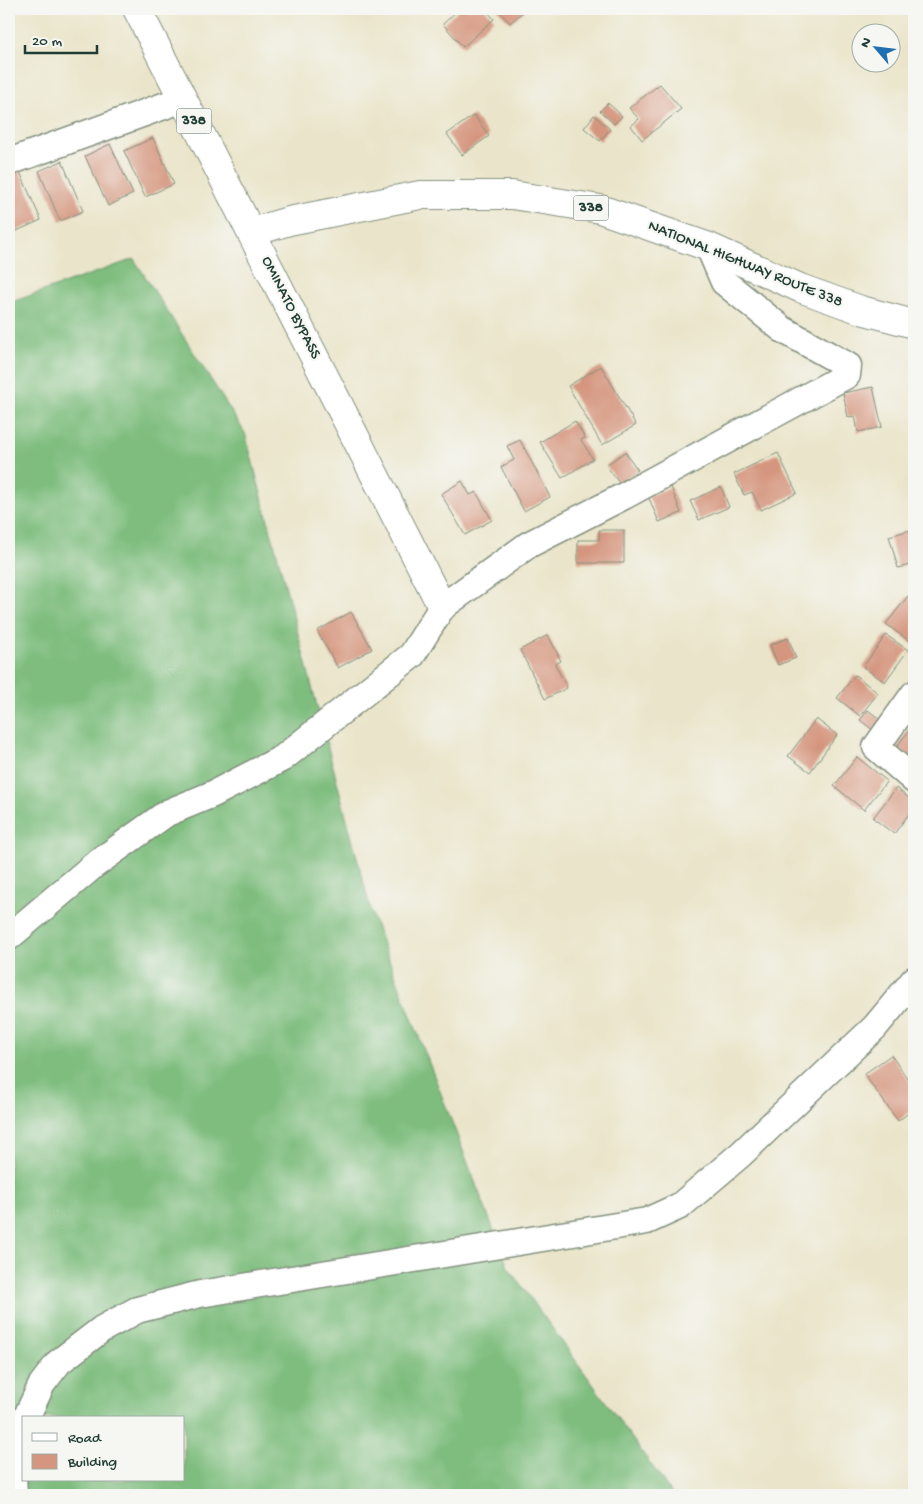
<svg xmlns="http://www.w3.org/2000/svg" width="923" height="1504" viewBox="0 0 923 1504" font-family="'Gochi Hand',sans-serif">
<rect width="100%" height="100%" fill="#f6f6f2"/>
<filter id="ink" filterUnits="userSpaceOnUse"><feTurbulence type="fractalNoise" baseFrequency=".02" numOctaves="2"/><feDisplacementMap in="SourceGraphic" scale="10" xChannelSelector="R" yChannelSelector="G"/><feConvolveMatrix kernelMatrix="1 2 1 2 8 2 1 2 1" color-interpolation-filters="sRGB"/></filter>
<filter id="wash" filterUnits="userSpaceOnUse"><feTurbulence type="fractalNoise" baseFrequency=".0096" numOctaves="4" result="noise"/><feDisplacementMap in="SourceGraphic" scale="20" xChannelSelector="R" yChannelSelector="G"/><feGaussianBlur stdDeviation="1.12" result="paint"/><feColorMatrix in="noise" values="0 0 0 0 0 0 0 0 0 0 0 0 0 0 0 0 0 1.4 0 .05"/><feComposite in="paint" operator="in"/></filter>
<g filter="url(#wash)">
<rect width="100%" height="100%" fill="#eae5ca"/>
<path fill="#7ebd7e" stroke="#4e7d59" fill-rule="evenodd" d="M134,259L245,433L373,918L508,1267L673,1495H9V303ZM24,1418H184V1480H24Z"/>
<g id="blocks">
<path fill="#d5967f" d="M459,9H485L494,19L463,47L443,24Z
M497,9H526L510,23Z
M660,84L681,109L642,140L631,126L639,119L629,108Z
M608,103L622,116L614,124L600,111Z
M474,115L489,136L462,155L447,134Z
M594,115L610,129L600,141L584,128Z
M153,138L174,184L145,197L124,151Z
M110,144L133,194L108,206L85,156Z
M62,161L83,211L60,221L39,171Z
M19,170L41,220L10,234L9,174Z
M601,366L636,425L602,445L568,386Z
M873,387L882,427L858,432L855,416L848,417L843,393Z
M575,421L585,438L581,440L593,459L562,478L540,442Z
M520,440L550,497L524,511L501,467L514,460L507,446Z
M625,452L638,470L619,483L606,465Z
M778,453L797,493L761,510L752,492L744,495L734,474Z
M462,481L470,495L476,492L492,520L465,535L441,494Z
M671,487L681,513L659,522L648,496Z
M721,487L729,507L699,520L690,501Z
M914,529V564L898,568L889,536Z
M599,530H624V563H578V540H599Z
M908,596L914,600L913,644L886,624Z
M351,612L372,649L338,668L317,631Z
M548,635L561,661L555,664L567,688L545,699L520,650Z
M886,635L908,650L885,682L863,667Z
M788,638L796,658L778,665L770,645Z
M855,675L878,693L860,716L837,698Z
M868,710L882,721L874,731L860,720Z
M816,719L837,735L810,772L788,756Z
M914,723V761L896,748Z
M857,757L887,781L864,810L834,786Z
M896,788L914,802V807L894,834L873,818Z
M891,1055L914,1088V1109L898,1121L864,1074Z"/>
</g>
</g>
<g filter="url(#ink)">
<use href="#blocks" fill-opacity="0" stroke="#84917f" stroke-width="1"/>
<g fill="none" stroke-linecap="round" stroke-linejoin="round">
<g stroke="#84917f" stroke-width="29">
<path id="street" d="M9,162L183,99
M914,694L876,747L914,780
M9,937L93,866L167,813L213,794L283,758L412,655L442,607L528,545L624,496L847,375L848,366L782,329L724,282L709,247
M26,1418L42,1384L59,1362L102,1329L137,1310L200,1294L647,1221L680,1206L741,1154L875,1027L914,980
M14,1495L12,1460L24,1423"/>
</g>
<g stroke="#84917f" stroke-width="30">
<path id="highway" d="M137,9L442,607
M252,232L289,221L420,195H512L600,209L709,247L800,288L861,310L914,324"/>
</g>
<use href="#street" stroke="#fff" stroke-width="26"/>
<use href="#highway" stroke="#fff" stroke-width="28"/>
</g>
</g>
<g text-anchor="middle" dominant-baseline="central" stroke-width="4.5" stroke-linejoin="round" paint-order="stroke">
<g fill="#f6f6f2" stroke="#60746d" stroke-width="1">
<rect x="176.5" y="108.5" width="35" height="25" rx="4"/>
<rect x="573.5" y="195.5" width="35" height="25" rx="4"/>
</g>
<g font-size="15" font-weight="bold" fill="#1f3d34">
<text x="194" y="121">338</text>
<text x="591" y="208">338</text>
</g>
<g font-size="16" fill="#1f3d34" stroke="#f6f6f2">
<text transform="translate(745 265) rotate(22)">NATIONAL HIGHWAY ROUTE 338</text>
<text transform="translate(290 308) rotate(63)">OMINATO BYPASS</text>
</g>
</g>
<rect width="923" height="1504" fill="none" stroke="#f6f6f2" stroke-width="30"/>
<rect x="22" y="1416" width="162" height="65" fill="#f6f6f2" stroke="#a0aca6"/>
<rect x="32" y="1433" width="25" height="8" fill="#ffffff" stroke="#a0aca6"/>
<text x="68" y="1442" font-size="15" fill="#1f3d34">Road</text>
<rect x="32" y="1454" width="25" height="15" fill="#d5967f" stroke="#a0aca6"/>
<text x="68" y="1466" font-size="15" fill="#1f3d34">Building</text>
<g transform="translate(876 48) rotate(298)"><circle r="24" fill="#f6f6f2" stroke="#a0aca6"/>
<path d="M0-4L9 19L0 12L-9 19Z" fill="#1f6fb2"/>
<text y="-8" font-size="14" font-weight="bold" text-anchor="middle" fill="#1f3d34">N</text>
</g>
<path d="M25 45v8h72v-8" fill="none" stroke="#1f3d34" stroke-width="2.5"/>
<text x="32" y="45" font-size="15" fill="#1f3d34" stroke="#f6f6f2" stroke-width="4" paint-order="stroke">20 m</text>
</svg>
